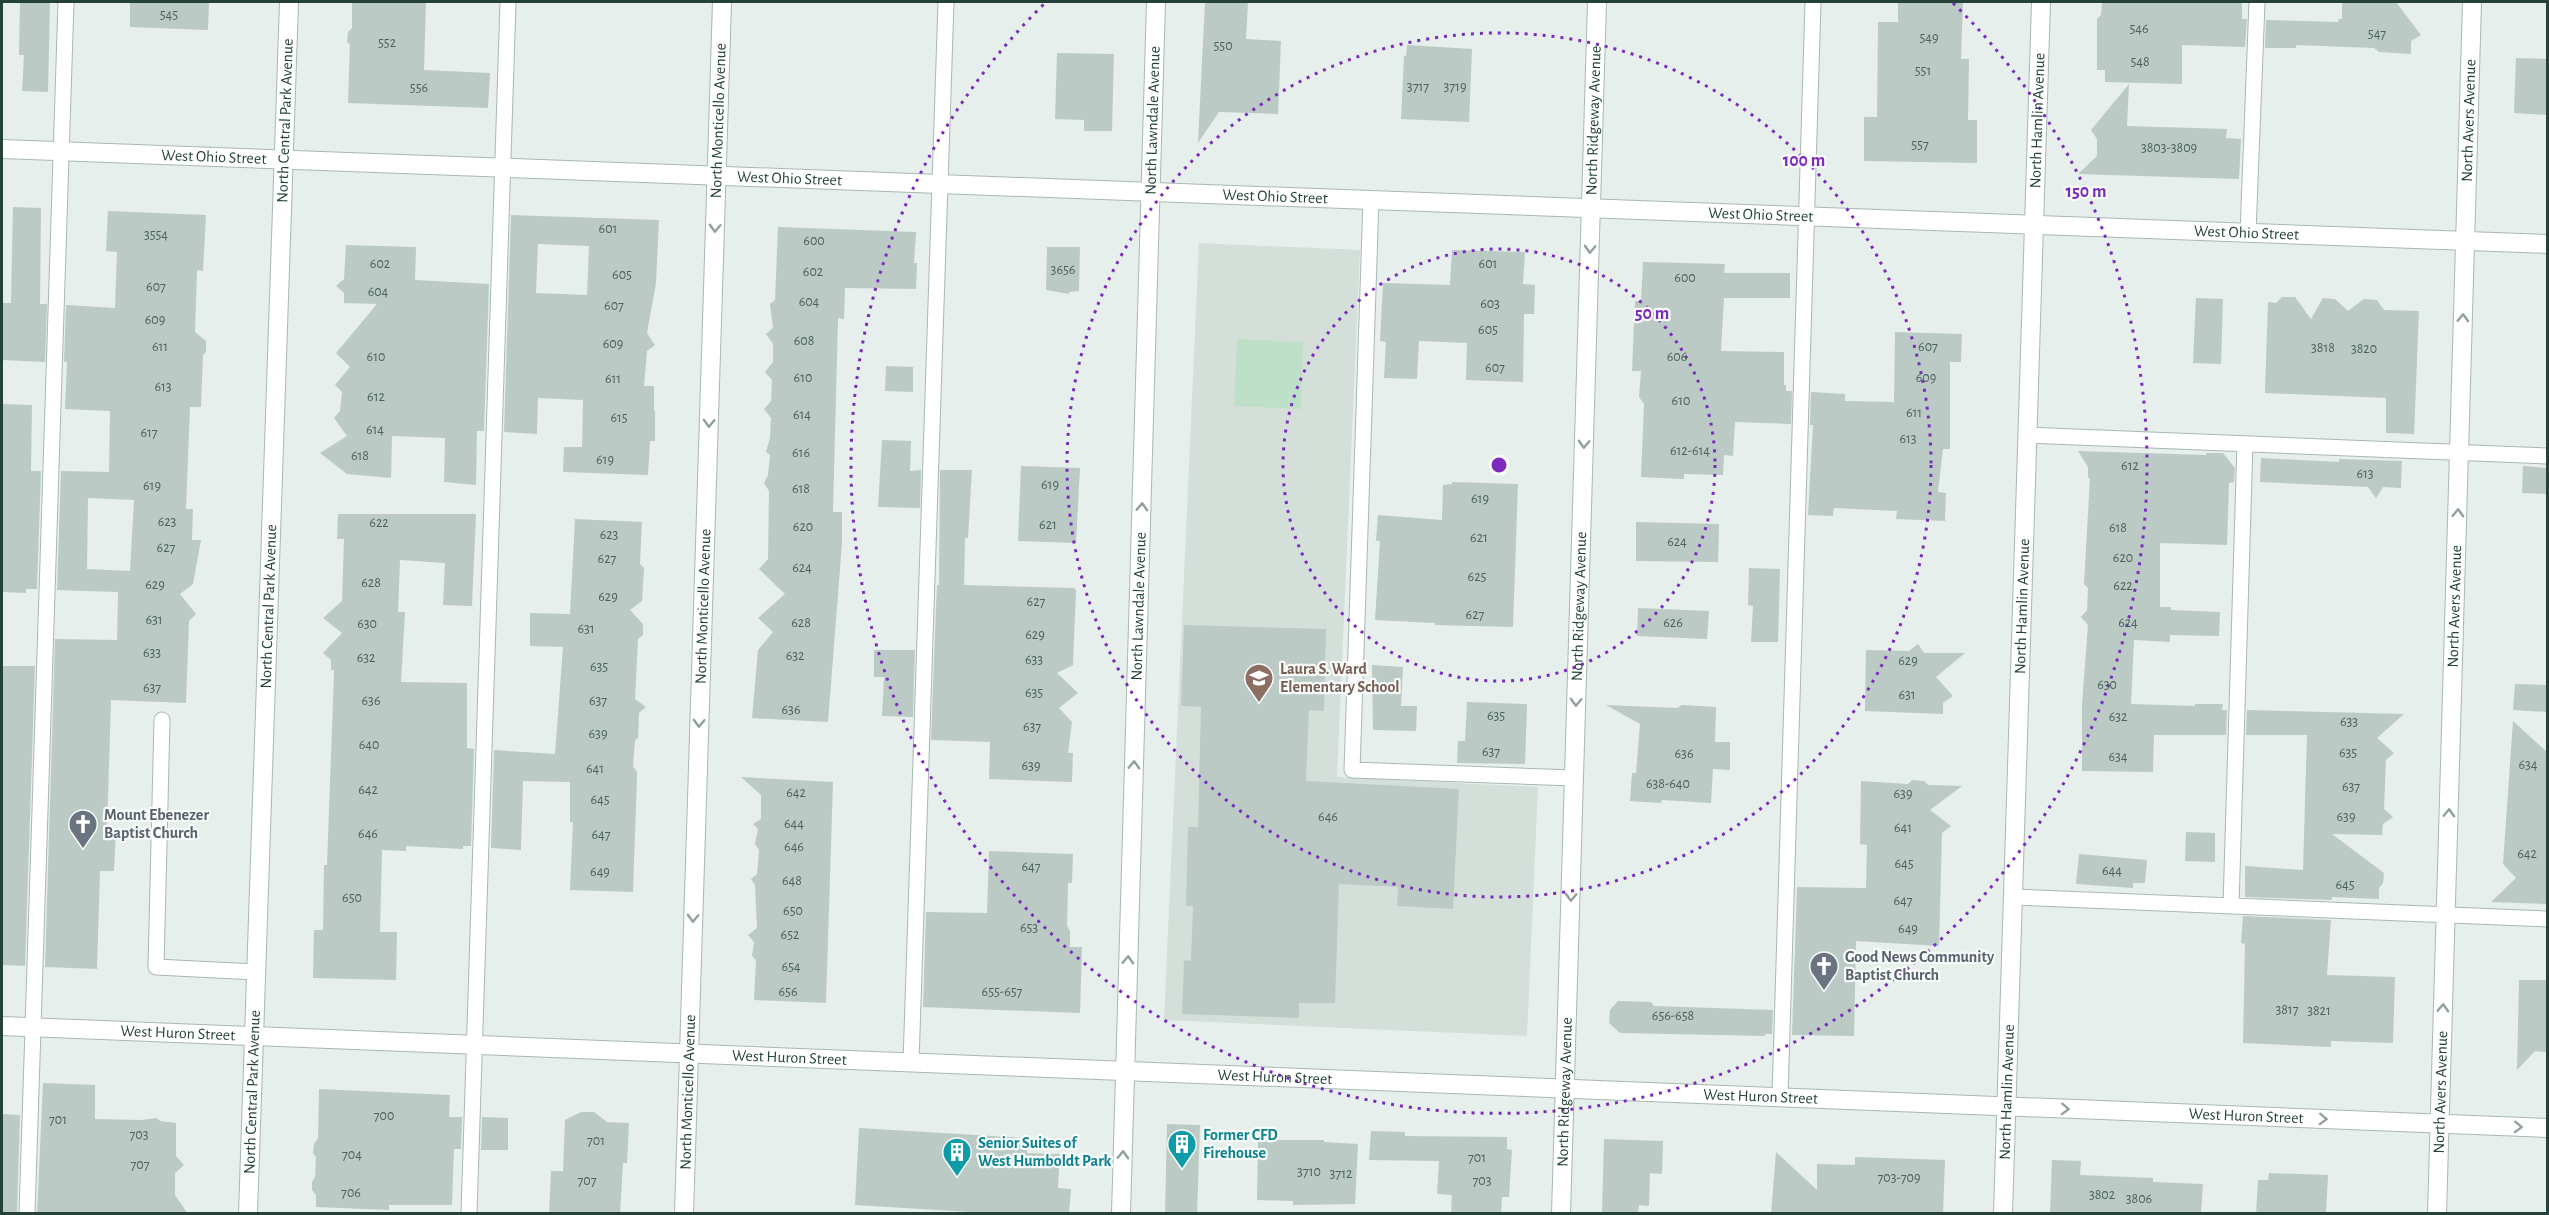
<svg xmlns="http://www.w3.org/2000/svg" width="2549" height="1215" viewBox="0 0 2549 1215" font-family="'Alegreya Sans',sans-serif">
<rect width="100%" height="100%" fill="#e6efeb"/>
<path fill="#d4dfda" d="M1199,243L1360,250L1337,777L1538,787L1527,1036L1164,1020Z"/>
<path fill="#bfe0c8" d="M1237,339L1303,342L1301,409L1234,406Z"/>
<path fill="#bbcac4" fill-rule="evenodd" d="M20,2H50L48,92L22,91L24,55H19Z
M130,2H209L208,30L130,27Z
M352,2H426L424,70L490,73L488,108L348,103L350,44L347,42L348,32L352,28Z
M1205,2H1248L1246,39L1281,41L1278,114L1219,112L1198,143Z
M1898,2H1963L1961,59H1969L1968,120H1977V163L1864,161V117H1877L1878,22H1898Z
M2102,2H2242V19H2247L2245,47L2182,45V84L2105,82V70H2097V19L2101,15Z
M2342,2H2396L2421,35L2411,41V54L2379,52L2374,48L2296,45V48H2265L2266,20L2338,22L2339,19H2342Z
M1407,45L1472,49L1469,122L1401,119L1404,56H1406Z
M1057,53L1114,54L1112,131H1084V120L1055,119Z
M2516,58L2547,59V115L2514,113Z
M2129,84L2127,126L2227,129L2226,138L2241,139L2239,179L2078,174L2097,156V139L2091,130Z
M13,207L41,208L40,304H47L45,362L2,360V303H11Z
M108,211L206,215L203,271L197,270L195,332L206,341V352L203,355L201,407H190L186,509H193L192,540H201L193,584L180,594L196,614L189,621L186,703L111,700L107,829H116L114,871H100L97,969L45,967L55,639L117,640L118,592L57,590L61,471L109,472L110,411L65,409L67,362H64L66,305L115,308L117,252L106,251ZM88,498L134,500L130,571L87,569Z
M511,215L659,220L656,283L647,333L655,345L647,351L644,386H654V410L655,411V441H650L648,475L563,472L564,447H582L583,400L538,398L537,434L504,432ZM538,244L589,246L587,295L536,293Z
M778,227L916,232L914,263H917L916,289L845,288L844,319L838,318L833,512H842V543L828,722L752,718L758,650L773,632L758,618L785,594L759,569L768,559L769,491L764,483L768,475L770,455L766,452L770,438L771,418L764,409L771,401L772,380L765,372L773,362V344L766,334L773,328L770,304L775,300Z
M346,245L416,247L415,280L489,284L484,431H477L476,485L444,482L445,438L392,436L391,478L347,474L320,453L347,436L334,418L340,411L342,392L335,385L350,367L336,353L377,304L344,303V293L336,286L344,279Z
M1047,247H1080L1079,291L1069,292V294L1046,290Z
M1452,250L1525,252L1523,284L1535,285L1534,314H1524L1523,382L1466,380L1467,343L1419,341L1417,379L1384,378L1386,342L1380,341L1383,283L1450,285Z
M1643,262L1725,264L1724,273H1790V298H1724L1721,351L1784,352V385H1786V391H1792L1791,424L1735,422L1733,456L1724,455L1723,475L1684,474V479L1641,477L1644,404L1639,397L1641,371H1632L1635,301H1641Z
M2282,297H2295L2311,319L2323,298L2335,299L2348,311L2364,299L2377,300L2384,310L2419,311L2414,434L2386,433V398L2265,393L2268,302L2276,303Z
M2196,298L2223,299L2221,364L2193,363Z
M1895,332L1962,334L1961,362H1950V449H1943L1938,492L1946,493L1945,521L1896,519L1897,511L1834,508L1833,516L1808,515L1813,425H1810L1811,392L1845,394V401L1894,402Z
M886,366L913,367V392L885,391Z
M2,404L32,405L31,471H41L37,589H26V593L2,592L3,433H2Z
M882,440L911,441L910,471L921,470L920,508L878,507Z
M2078,451L2206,455V453H2223L2235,468L2234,482L2229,483L2227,545L2160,543V607H2171V610L2220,612L2219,636L2170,635V642L2134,640L2131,704L2195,706V704H2223L2222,710H2227L2226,735H2154L2153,772L2082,771V704L2088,625L2081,617L2087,610L2088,588L2084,584L2090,478H2088V467Z
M2261,458L2339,462V459L2402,461L2401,488L2383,487L2376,498L2368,487L2260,482Z
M1021,466L1080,468L1076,543L1018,541Z
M2523,466L2547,468V494L2522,493Z
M940,470H972L968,538H965L964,585L1074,588L1076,590L1073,665L1057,673L1078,693L1059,708L1072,722L1068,753H1073L1072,782L989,779L990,742L931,740L936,607L937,585H939Z
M1452,482L1518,484L1513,627L1435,625V623L1375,620L1380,541H1376L1378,515L1442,520L1443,485L1452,484Z
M338,514H476L472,606L443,605L445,563L400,560L398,612H405L401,682L467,683V748L474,749L471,846H463V849L406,846V851L382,850L380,932H397L396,980L313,978L314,930H323L324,865H327L332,729L334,670H331V660L323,653L342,633L323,618L342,601L344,539H337Z
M575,519L642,522L640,564L644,568L642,601L630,610L643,624V635L638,639L635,699L646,707L639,713L638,738L635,740L633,767L637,772V777L633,892L570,890L573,822H570V782L523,781L521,850L491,848L494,750L555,754L563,647L530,646V613L570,614Z
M1636,522L1719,524L1718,562L1636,561Z
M1749,568L1780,569L1778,642H1751L1753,606L1748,605Z
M1638,608L1709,611L1707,639L1637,636Z
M1184,625L1326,629L1324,711L1309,710L1306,781L1459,789L1453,909L1397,906L1398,887L1339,884L1335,1003H1299V1018L1182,1014L1184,960L1191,961L1193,906H1186L1188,827H1198L1201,707L1181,706Z
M1918,644L1924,653H1965L1936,677L1953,696L1943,703V714L1865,711L1866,650L1909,651Z
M874,650H915L913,717L882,716L884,677H874Z
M1372,665L1403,667L1401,706H1417L1416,731L1373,730Z
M2,666H35L25,966L2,965Z
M2515,684L2547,685V712L2513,710Z
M1467,702L1527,704L1525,764L1457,763L1458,741H1465Z
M1606,705L1677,708L1682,705L1716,707L1715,742H1730V770L1713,769L1711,803L1662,800L1661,803L1630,801L1632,773H1636L1640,724Z
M2247,710L2404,714L2377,738L2394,753L2386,760L2384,809L2393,817L2383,824L2382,835L2332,834L2384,873L2383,883L2379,888V899L2332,897V900L2245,897V866L2303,870L2307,735H2246Z
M2513,721L2547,752V904L2491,902L2516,878L2503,864Z
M741,777L833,782L826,1003L754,1000L756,960L752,956L754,942L748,935L757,928L755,885L751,879L757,874L759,850L755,844L758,829L753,824L761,819V795Z
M1912,780L1924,781L1928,785L1962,786L1930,810L1951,826L1942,833L1939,946L1856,941L1854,1036L1792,1035L1797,887L1866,888L1867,845L1860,844L1861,781L1908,784Z
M2186,832L2215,833V862L2185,861Z
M989,851L1073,854L1072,883H1068L1067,926L1070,931V947H1082L1080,1013L923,1007L926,912L987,913Z
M2079,854L2147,860L2145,883H2133V888L2076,884Z
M2243,916L2331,920L2327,975L2395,977L2393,1043L2331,1041V1047L2243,1043L2245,944L2241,943Z
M2519,980H2547L2546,1052L2535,1051L2517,1070Z
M1618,1001L1651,1002L1654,1006L1773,1010L1772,1034H1765V1036L1620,1033L1609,1023L1610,1010Z
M43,1083L95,1085V1119L141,1120L157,1118L160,1121L176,1123V1156L184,1165L175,1173V1195L188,1214H37Z
M319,1089L450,1095L449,1117H462L461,1149H454L452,1205H389V1210L316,1207V1195L312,1190V1182L315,1177L316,1157L313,1153L314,1144L318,1138Z
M581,1112H594L607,1122L629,1123L627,1163H623L620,1214H549L551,1171H563L565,1120Z
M2,1114L20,1115L17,1214H2Z
M482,1117L508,1118V1150H481Z
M1167,1124L1200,1125L1197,1214H1165Z
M859,1128L1028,1138L1027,1153L1060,1154L1058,1188L1071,1189L1069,1214H1003L855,1205Z
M1371,1131L1405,1132V1136L1507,1137V1149L1512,1150L1509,1197H1502L1501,1214H1451L1452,1195L1437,1194L1439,1161L1369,1160Z
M1604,1139L1663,1141L1662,1174L1650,1173L1649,1206L1639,1205L1638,1214H1602Z
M1258,1140H1324V1142L1358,1144L1355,1204L1293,1205V1201L1257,1200Z
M1776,1152L1817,1190V1164L1855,1165V1157L1945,1160L1943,1214H1771Z
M2052,1160L2081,1161L2080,1175L2153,1178V1182L2203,1184L2201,1214H2050Z
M2269,1173L2328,1175L2326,1214H2256L2258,1180H2268Z"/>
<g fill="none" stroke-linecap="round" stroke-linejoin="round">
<g stroke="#a8b8b2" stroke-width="17">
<path id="service" d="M1371,200L1352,770L1574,778
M2248,233L2257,2
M2028,435L2548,456
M162,720L156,967L256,972
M2013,897L2548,919
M2231,906L2245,444
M911,1063L946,2
M1780,1097L1813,2
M27,1214L66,2
M469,1214L508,2"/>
</g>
<g stroke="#a8b8b2" stroke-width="20">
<g id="minor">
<path id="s1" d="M2,149L2548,244"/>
<path id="s2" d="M2,1026L2548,1128"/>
<path id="s3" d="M684,1214L722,2"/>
<path id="s4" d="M1121,1214L1156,2"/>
<path id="s5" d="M1561,1214L1597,2"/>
<path id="s6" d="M2437,1214L2472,2"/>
</g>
</g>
<g stroke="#a8b8b2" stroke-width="20">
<g id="tertiary">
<path id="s7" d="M248,1214L289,2"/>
<path id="s8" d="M2003,1214L2041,2"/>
</g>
</g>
<use href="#service" stroke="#fff" stroke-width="15"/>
<use href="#minor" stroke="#fff" stroke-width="18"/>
<use href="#tertiary" stroke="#fff" stroke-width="18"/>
</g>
<defs><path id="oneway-chevron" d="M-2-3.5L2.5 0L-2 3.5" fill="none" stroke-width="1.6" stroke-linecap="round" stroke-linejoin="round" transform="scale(1.5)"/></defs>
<g stroke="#92a09c">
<use href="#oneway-chevron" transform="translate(715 228) rotate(92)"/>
<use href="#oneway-chevron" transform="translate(1590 249) rotate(92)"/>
<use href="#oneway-chevron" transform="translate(2463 318) rotate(-88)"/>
<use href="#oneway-chevron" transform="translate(709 423) rotate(92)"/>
<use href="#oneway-chevron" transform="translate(1584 444) rotate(92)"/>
<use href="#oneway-chevron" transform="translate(1142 507) rotate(-88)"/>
<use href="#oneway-chevron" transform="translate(2458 513) rotate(-88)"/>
<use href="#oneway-chevron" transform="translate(1576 702) rotate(92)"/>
<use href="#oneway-chevron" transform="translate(699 723) rotate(92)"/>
<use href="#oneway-chevron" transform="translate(1134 765) rotate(-88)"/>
<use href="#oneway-chevron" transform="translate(2449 813) rotate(-88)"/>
<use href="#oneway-chevron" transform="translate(1571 897) rotate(92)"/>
<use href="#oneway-chevron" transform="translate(693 918) rotate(92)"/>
<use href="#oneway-chevron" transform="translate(1128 960) rotate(-88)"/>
<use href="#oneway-chevron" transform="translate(2443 1008) rotate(-88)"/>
<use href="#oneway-chevron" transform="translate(2065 1109) rotate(2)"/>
<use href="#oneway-chevron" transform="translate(2323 1119) rotate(2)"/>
<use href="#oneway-chevron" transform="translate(2518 1127) rotate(2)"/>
<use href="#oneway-chevron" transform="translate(1123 1155) rotate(-88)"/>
</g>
<g fill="none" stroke="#7b2cbf" stroke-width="3" stroke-dasharray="3 6">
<circle cx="1499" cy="465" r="216"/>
<circle cx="1499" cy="465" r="432"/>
<path d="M1953 3A648 648 0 1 1 1045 3"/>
</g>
<defs>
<g id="school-pin" transform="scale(1.5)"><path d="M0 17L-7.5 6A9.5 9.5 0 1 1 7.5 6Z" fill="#8d6e63" stroke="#f7fbf9"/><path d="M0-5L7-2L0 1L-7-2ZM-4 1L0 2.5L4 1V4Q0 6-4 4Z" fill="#fff"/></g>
<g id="church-pin" transform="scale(1.5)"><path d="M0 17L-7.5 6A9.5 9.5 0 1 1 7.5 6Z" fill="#6b7280" stroke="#f7fbf9"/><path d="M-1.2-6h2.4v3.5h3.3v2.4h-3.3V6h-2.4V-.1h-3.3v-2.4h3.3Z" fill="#fff"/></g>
<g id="building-pin" transform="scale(1.5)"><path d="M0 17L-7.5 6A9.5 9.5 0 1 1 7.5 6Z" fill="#0f9aa8" stroke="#f7fbf9"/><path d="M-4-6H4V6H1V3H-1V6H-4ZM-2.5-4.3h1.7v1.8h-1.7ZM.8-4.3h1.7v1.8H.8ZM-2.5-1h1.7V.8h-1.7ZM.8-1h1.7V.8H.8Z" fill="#fff"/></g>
</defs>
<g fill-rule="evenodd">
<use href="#school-pin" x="1259" y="678"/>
<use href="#church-pin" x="83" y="824"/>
<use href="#church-pin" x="1824" y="966"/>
<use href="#building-pin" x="1182" y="1144"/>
<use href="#building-pin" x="957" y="1152"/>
</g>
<g text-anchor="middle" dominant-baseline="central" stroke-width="4.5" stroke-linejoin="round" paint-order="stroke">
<g font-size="14" fill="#4a645c">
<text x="169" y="15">545</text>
<text x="2139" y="29">546</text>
<text x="2377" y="34">547</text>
<text x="1929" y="38">549</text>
<text x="387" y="43">552</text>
<text x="1223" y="46">550</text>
<text x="2140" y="62">548</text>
<text x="1923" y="71">551</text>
<text x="1418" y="87">3717</text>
<text x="1455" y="87">3719</text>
<text x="419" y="88">556</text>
<text x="1920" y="145">557</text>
<text x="2169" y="148">3803-3809</text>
<text x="608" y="229">601</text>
<text x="156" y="235">3554</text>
<text x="814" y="241">600</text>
<text x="380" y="264">602</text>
<text x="1488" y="264">601</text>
<text x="1063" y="270">3656</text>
<text x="813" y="272">602</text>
<text x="622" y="275">605</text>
<text x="1685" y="278">600</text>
<text x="156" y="287">607</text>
<text x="378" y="292">604</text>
<text x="809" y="302">604</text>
<text x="1490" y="304">603</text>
<text x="614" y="306">607</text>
<text x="155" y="320">609</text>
<text x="1488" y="330">605</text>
<text x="804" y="341">608</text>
<text x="613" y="344">609</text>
<text x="160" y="347">611</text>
<text x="1928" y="347">607</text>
<text x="2323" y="348">3818</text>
<text x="2364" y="349">3820</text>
<text x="376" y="357">610</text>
<text x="1677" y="357">606</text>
<text x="1495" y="368">607</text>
<text x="803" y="378">610</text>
<text x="1926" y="378">609</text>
<text x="613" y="379">611</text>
<text x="163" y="387">613</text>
<text x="376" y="397">612</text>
<text x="1681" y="401">610</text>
<text x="1914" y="413">611</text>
<text x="802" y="415">614</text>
<text x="619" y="418">615</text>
<text x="375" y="430">614</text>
<text x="149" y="433">617</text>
<text x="1908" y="439">613</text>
<text x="1690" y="451">612-614</text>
<text x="801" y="453">616</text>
<text x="360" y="456">618</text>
<text x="605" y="460">619</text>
<text x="2130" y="466">612</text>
<text x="2365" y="474">613</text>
<text x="1050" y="485">619</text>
<text x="152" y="486">619</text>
<text x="801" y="489">618</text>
<text x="1480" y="499">619</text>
<text x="167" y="522">623</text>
<text x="379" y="523">622</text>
<text x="1048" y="525">621</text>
<text x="803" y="527">620</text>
<text x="2118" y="528">618</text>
<text x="609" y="535">623</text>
<text x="1479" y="538">621</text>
<text x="1677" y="542">624</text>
<text x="166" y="548">627</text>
<text x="2123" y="558">620</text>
<text x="607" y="559">627</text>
<text x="802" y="568">624</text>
<text x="1477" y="577">625</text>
<text x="371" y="583">628</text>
<text x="155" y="585">629</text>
<text x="2123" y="586">622</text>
<text x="608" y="597">629</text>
<text x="1036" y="602">627</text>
<text x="1475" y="615">627</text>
<text x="154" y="620">631</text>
<text x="801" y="623">628</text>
<text x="1673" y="623">626</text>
<text x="2128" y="623">624</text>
<text x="367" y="624">630</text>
<text x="586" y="629">631</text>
<text x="1035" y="635">629</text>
<text x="152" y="653">633</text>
<text x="795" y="656">632</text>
<text x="366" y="658">632</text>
<text x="1034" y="660">633</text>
<text x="1908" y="661">629</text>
<text x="599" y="667">635</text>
<text x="2107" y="685">630</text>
<text x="152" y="688">637</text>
<text x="1034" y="693">635</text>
<text x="1907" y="695">631</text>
<text x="371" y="701">636</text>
<text x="598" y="701">637</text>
<text x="791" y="710">636</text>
<text x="1496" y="716">635</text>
<text x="2118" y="717">632</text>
<text x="2349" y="722">633</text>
<text x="1032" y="727">637</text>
<text x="598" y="734">639</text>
<text x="369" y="745">640</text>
<text x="1491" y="752">637</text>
<text x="2348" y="753">635</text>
<text x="1684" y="754">636</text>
<text x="2118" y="757">634</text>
<text x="2528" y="765">634</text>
<text x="1031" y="766">639</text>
<text x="595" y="769">641</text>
<text x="1668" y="784">638-640</text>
<text x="2351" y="787">637</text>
<text x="368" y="790">642</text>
<text x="796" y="793">642</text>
<text x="1903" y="794">639</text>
<text x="600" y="800">645</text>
<text x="1328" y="817">646</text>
<text x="2346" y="817">639</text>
<text x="794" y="824">644</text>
<text x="1903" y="828">641</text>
<text x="368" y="834">646</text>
<text x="601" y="835">647</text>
<text x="794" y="847">646</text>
<text x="2527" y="854">642</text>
<text x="1904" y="864">645</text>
<text x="1031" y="867">647</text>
<text x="2112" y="871">644</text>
<text x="600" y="872">649</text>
<text x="792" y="881">648</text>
<text x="2345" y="885">645</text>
<text x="352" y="898">650</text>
<text x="1903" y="901">647</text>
<text x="793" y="911">650</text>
<text x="1029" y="928">653</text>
<text x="1908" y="929">649</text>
<text x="790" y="935">652</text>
<text x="791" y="967">654</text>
<text x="788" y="992">656</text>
<text x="1002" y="992">655-657</text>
<text x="2287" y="1010">3817</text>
<text x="2319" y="1011">3821</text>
<text x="1673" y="1016">656-658</text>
<text x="384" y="1116">700</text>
<text x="58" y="1120">701</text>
<text x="139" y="1135">703</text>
<text x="596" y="1141">701</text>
<text x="352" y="1155">704</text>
<text x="1477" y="1158">701</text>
<text x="140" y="1165">707</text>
<text x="1309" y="1172">3710</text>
<text x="1341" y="1174">3712</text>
<text x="1899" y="1178">703-709</text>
<text x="587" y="1181">707</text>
<text x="1482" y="1181">703</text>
<text x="351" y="1193">706</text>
<text x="2102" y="1195">3802</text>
<text x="2139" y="1199">3806</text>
</g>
<g font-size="16" fill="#24423a" stroke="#f7fbf9">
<text stroke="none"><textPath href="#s7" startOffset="1094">North Central Park Avenue</textPath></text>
<text stroke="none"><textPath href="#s3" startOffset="1094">North Monticello Avenue</textPath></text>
<text stroke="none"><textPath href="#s4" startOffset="1094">North Lawndale Avenue</textPath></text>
<text stroke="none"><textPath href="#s5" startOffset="1094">North Ridgeway Avenue</textPath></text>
<text stroke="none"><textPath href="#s8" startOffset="1094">North Hamlin Avenue</textPath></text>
<text stroke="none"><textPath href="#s6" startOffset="1094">North Avers Avenue</textPath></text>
<text stroke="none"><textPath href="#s1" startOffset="212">West Ohio Street</textPath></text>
<text stroke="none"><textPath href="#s1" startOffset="788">West Ohio Street</textPath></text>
<text stroke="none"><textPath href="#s1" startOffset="1274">West Ohio Street</textPath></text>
<text stroke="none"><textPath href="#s1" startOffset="1760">West Ohio Street</textPath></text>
<text stroke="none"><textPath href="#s1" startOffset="2246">West Ohio Street</textPath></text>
<text stroke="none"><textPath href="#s7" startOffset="608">North Central Park Avenue</textPath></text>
<text stroke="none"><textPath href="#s5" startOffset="608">North Ridgeway Avenue</textPath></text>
<text stroke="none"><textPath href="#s3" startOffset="608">North Monticello Avenue</textPath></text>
<text stroke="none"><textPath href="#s4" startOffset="608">North Lawndale Avenue</textPath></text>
<text stroke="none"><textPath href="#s8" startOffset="608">North Hamlin Avenue</textPath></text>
<text stroke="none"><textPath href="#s6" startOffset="608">North Avers Avenue</textPath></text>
<text stroke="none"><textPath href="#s2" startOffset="176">West Huron Street</textPath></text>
<text stroke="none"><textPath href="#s2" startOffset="788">West Huron Street</textPath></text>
<text stroke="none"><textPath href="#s2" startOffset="1274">West Huron Street</textPath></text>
<text stroke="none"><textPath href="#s7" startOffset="122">North Central Park Avenue</textPath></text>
<text stroke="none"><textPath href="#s3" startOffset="122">North Monticello Avenue</textPath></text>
<text stroke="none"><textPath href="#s5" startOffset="122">North Ridgeway Avenue</textPath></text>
<text stroke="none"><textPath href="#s8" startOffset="122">North Hamlin Avenue</textPath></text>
<text stroke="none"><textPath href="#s6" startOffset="122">North Avers Avenue</textPath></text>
<text stroke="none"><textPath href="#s2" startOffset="1760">West Huron Street</textPath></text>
<text stroke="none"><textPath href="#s2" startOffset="2246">West Huron Street</textPath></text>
</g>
<g font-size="16" font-weight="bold" fill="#785e54" stroke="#f7fbf9" text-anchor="start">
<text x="1280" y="669">Laura S. Ward<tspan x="1280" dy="18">Elementary School</tspan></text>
</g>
<g font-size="16" font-weight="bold" fill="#5b616d" stroke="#f7fbf9" text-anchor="start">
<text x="104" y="815">Mount Ebenezer<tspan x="104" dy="18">Baptist Church</tspan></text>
<text x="1845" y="957">Good News Community<tspan x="1845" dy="18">Baptist Church</tspan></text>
</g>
<g font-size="16" font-weight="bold" fill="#0d838f" stroke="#f7fbf9" text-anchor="start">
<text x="1203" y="1135">Former CFD<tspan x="1203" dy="18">Firehouse</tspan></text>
<text x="978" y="1143">Senior Suites of<tspan x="978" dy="18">West Humboldt Park</tspan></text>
</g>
</g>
<circle cx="1499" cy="465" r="9" fill="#7b2cbf" stroke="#f7fbf9" stroke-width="3"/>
<g font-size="18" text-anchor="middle" font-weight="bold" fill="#7b2cbf" stroke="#f7fbf9" stroke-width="4.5" stroke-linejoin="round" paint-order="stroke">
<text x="1804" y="166">100 m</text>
<text x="2086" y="197">150 m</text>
<text x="1652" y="319">50 m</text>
</g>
<rect width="2549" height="1215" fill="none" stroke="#24423a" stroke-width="6"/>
</svg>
